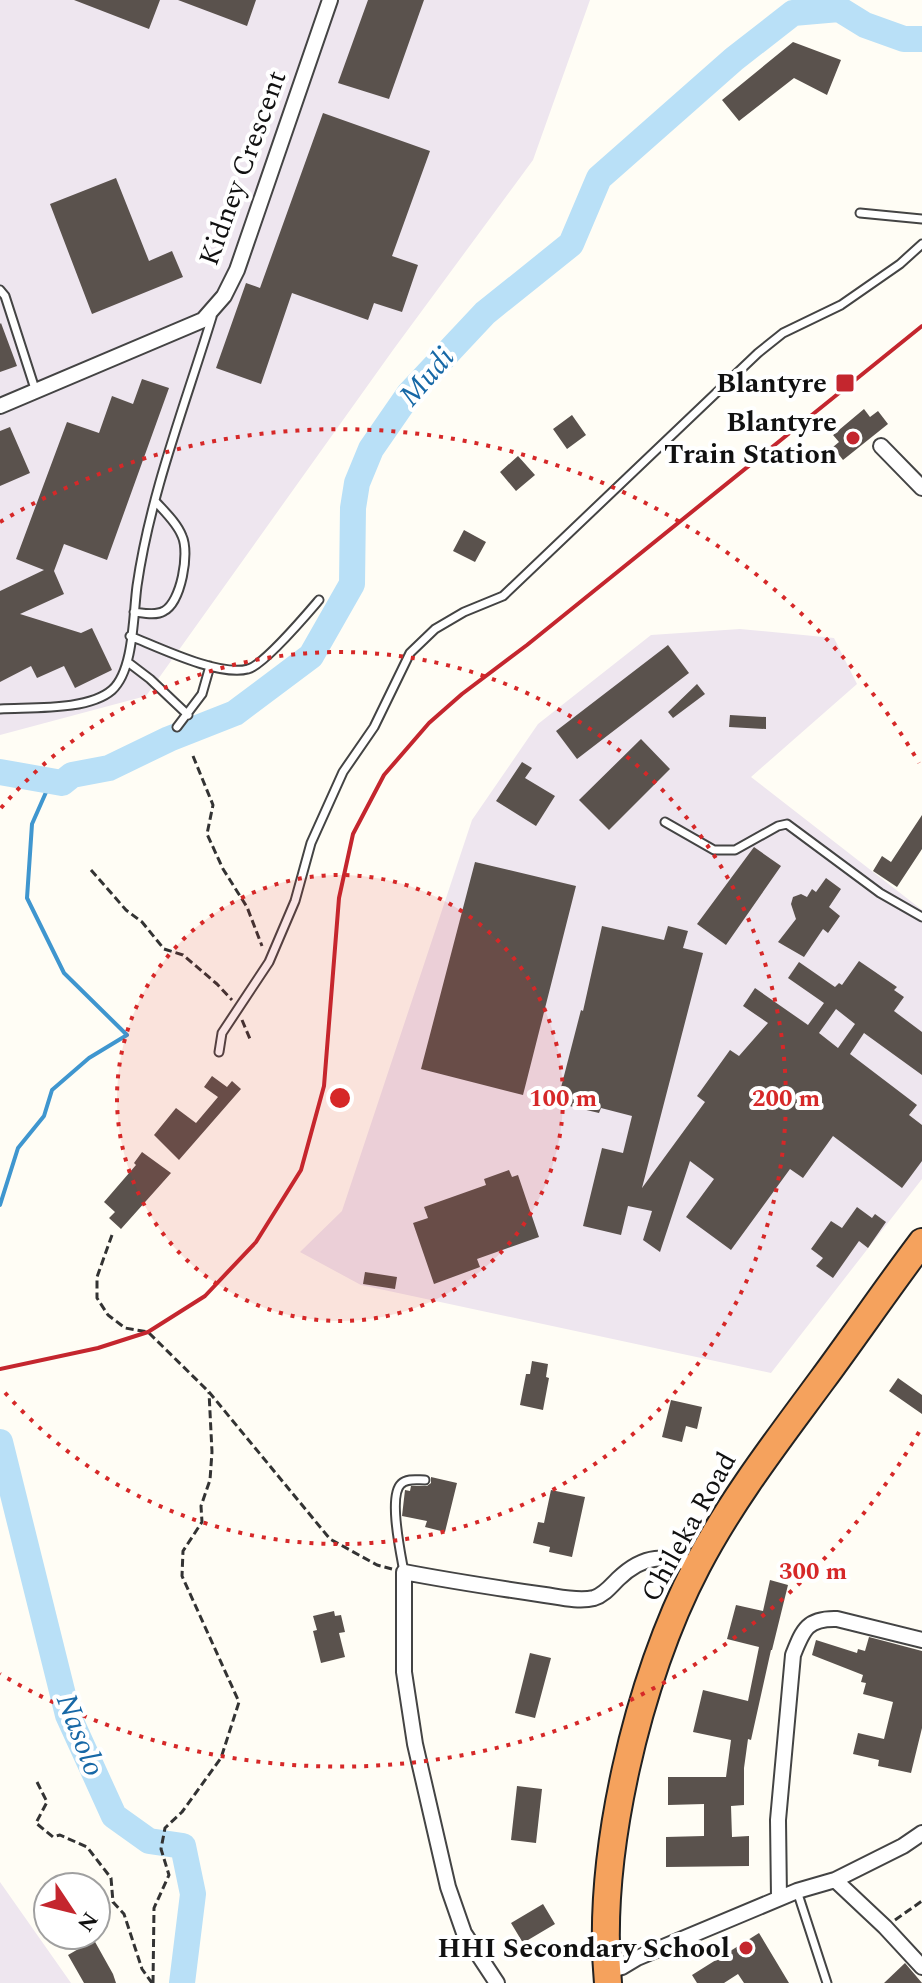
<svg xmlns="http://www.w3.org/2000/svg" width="922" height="1983" viewBox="0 0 922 1983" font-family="Spectral,serif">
<rect width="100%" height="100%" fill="#fffdf5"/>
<path fill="#eee6ef" d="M0,0H590L533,160L393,350L146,696L0,735Z
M740,629L834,638L857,684L751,777L922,910V1179L771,1373L361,1285L300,1252L342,1211L472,820L538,724L651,635Z
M0,1882L71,1983H0Z"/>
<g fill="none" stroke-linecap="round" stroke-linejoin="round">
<path stroke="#3f96cf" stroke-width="4" d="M0,1205L18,1148L44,1116L52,1090L89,1058L127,1035L64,973L27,898L32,824L47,790L88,771L133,765L185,741L267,696L322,646L352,599L346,508L353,481L367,446L400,405L405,391L485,313"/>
<path stroke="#b9e0f7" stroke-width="26" d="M0,772L62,783L72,775L109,768L169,739L235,713L311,656L352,584L353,508L357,483L371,449L409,394L485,313L571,244L599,178L734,59L793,13L839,9L865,25L904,39H922
M0,1442L68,1715L114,1816L149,1841L183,1846L193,1894L182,1983"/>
</g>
<path fill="#5a524d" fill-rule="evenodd" d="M74,0H160L149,29Z
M178,0H256L247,26Z
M368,0H424L389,99L338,83Z
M793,42L841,60L827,95L794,78L739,121L722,100Z
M323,113L430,151L392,256L418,265L402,312L374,303L368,320L292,293L261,384L216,368L246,283L260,288Z
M116,178L149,261L172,251L183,277L92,314L50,204Z
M1,323L17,366L0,372V324Z
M142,379L169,388L107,560L64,544L54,571L64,594L20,614L81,633L92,628L112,670L75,688L64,666L37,678L31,666L0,682V591L44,570L16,559L67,422L99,433L112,396L133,404Z
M864,409L870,417L878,411L888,424L843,460L833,447L839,442L833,435Z
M572,415L586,435L567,449L553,429Z
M10,427L30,473L0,486V431Z
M518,456L535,475L516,491L500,472Z
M464,530L486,542L475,562L453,551Z
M668,645L689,673L577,759L556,731Z
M697,684L705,694L673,718L668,712Z
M730,715L766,717V729L729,727Z
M641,739L670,769L609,830L579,800Z
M522,762L532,768L525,778L555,796L536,826L496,801Z
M922,815V849L897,887L873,871L882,856L891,862Z
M754,847L781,866L726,945L697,924Z
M475,862L576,886L523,1095L421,1069Z
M826,878L841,889L829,907L840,916L828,933L823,929L804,957L778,942L796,919L791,904L793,897L801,894L807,897L812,889L816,892Z
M602,926L664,940L668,926L688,931L683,948L703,953L642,1188L705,1102L697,1096L730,1050L739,1056L768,1023L743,1006L755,988L808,1025L824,1003L788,978L799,962L835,987L839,983L842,985L859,961L897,987L894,990L904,997L894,1011L922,1032V1075L864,1033L850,1054L917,1105L909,1115L922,1125V1161L902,1188L833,1136L803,1178L790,1169L731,1250L686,1217L714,1179L690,1161L660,1252L643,1240L652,1211L628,1206L621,1235L583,1226L602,1148L623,1153L632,1116L601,1108L599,1113L557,1103L581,1010L583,1011ZM836,1009L855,1024L838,1048L819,1033Z
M212,1076L227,1087L232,1081L241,1089L179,1160L154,1135L176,1108L196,1123L218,1097L204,1087Z
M142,1152L171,1173L121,1229L109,1218L115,1212L104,1202L136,1165L134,1163Z
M509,1170L512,1177L518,1175L539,1237L477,1259L480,1267L434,1284L413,1223L428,1218L424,1207L486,1185L484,1179Z
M857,1207L872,1218L875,1214L886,1222L868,1248L859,1241L833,1278L816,1266L823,1258L811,1249L831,1221L842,1228Z
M365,1272L397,1277L395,1289L363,1284Z
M532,1361L548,1364L546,1377L549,1378L543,1410L520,1405L526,1374H530Z
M898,1378L922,1395V1414L889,1391Z
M671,1400L702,1407L697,1429L686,1426L682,1442L662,1437Z
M431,1477L457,1483L445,1532L425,1527L427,1521L402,1516L405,1490L410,1491L411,1486H427L431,1483Z
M551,1490L585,1497L572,1557L549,1552L550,1547L533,1543L538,1522L544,1523Z
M770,1580L788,1585L772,1650H771L751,1740L748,1739L744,1768V1805L731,1806L732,1837L749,1836V1866L666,1867V1837L704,1836V1804L668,1805V1777H726L731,1740L693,1732L703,1690L748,1701L759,1647L727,1639L736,1605L763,1611Z
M334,1611L335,1616L341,1615L345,1632L339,1633L345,1657L321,1663L313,1631L317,1630L313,1616Z
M869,1637L922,1651V1728L911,1773L878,1766L879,1760L853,1754L858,1733L884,1739L893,1702L863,1694L866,1683L861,1682L863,1675L812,1655L816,1640L857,1653L858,1649L865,1651Z
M530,1653L551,1658L535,1718L515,1713Z
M517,1786L542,1789L536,1843L511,1840Z
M543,1904L555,1924L523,1943L511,1923Z
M759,1933L789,1983H744L738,1974L724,1983H697L692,1975Z
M94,1940L113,1974L116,1983H84L68,1955Z
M905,1963L922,1983H884Z"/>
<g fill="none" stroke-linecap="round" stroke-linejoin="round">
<g stroke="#444" stroke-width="11">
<path id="lane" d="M860,213L922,219
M0,290L5,296L36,392
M134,612C143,613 156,616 164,611C181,602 190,553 182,536C177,523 165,512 156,502
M130,636C158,647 219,677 248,669C264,665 307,614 319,600
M129,663L150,679L188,715
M0,709C31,707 88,711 112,690C134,670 133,616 137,586C150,495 185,405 212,317
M177,727L202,694L210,666
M665,822L714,850H735L778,826L787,824L880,893L922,917
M219,1052L222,1033L269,962L295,901L311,843L343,772L374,727L410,653L435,629L464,612L503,596L758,353L783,333L841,305L900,264L922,244
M404,1572C401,1555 388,1496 401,1484C407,1478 417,1480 425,1480
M797,1891L827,1983"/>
</g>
<g stroke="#444" stroke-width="18">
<path id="street" d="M0,406L203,320L224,296L237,270L330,0
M881,446L922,488
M835,1880L885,1927L922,1967
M779,1898L778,1820L793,1655C803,1630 807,1618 837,1619L922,1640
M607,1971L622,1967L637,1958L797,1891L835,1880L903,1846L922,1833
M497,1983L464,1933L448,1887L415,1744L404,1672V1572C451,1581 497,1588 545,1595C559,1597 579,1602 594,1598C604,1595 611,1586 618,1579C645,1553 664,1556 697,1565"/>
</g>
<g stroke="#222" stroke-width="30">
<path id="highway" d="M608,1983C596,1856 638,1678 697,1566C732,1499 778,1440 822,1380C856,1334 888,1287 922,1242"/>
</g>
<path stroke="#333" stroke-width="3" stroke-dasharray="8 4" stroke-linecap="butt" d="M193,756L213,805L207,834L223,869L247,907L262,946
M91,870L126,910L142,922L164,949L183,955L217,984L232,1000
M242,1020L250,1039
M112,1235L97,1277V1298L108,1315L125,1328L148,1332L209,1392L330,1539L377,1565L392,1569
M37,1782L47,1802L36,1823L53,1837L60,1835L87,1847L111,1878L113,1902L124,1914L142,1969L152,1983
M895,1920L922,1901
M153,1983L154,1908L169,1875L161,1849L165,1828L182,1812L221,1758L239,1702L182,1576L183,1551L202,1522L201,1506L210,1480L212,1452L209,1392"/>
<use href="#lane" stroke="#fff" stroke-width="7"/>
<use href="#street" stroke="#fff" stroke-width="14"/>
<use href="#highway" stroke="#f5a25d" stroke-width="26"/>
<path stroke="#c4262e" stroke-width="4" d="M0,1369L98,1348L148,1332L205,1296L256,1242L301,1170L324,1086L339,898L353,834L384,775L429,723L462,694L527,645L922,326"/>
</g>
<circle cx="340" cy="1098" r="223" fill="#d62828" fill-opacity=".12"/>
<g fill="none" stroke="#d62828" stroke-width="4" stroke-dasharray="4 8">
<circle cx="340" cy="1098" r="223"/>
<path d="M1 808A446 446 0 1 1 1 1388"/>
<path d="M919 1432A669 669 0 0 1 0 1674M0 522A669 669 0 0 1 919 763"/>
</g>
<g fill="#c4262e" stroke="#fff" stroke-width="3">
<rect x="835" y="373" width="20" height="20" rx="4"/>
<circle cx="853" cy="438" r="8"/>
<circle cx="746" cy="1948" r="8"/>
</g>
<g text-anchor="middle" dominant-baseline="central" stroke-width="8" stroke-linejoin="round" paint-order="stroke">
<g font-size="28" fill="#111" stroke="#fff">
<text transform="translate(243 168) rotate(-70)">Kidney Crescent</text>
<text transform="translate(689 1527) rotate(-61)">Chileka Road</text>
</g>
<g font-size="28" font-weight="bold" fill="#111" stroke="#fff" text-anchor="end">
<text x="827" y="383">Blantyre</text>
<text x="837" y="422">Blantyre<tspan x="837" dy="32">Train Station</tspan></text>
<text x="730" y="1948">HHI Secondary School</text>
</g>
<g font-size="30" font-style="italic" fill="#1768a6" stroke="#fff">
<text transform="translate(427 377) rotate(-49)">Mudi</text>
<text transform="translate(80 1735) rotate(69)">Nasolo</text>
</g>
</g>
<circle cx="340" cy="1098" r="12" fill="#d62828" stroke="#fff" stroke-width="4"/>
<g font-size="24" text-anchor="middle" font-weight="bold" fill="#d62828" stroke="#fff" stroke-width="8" stroke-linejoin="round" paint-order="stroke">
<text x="563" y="1106">100 m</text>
<text x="786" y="1106">200 m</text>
<text x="813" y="1579">300 m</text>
</g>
<g transform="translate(72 1911) rotate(125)"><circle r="38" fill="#ffffff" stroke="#a0a0a0" stroke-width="2"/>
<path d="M0-6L14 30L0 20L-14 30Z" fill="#c4262e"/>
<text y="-12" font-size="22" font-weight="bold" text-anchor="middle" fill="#111111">N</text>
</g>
</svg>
